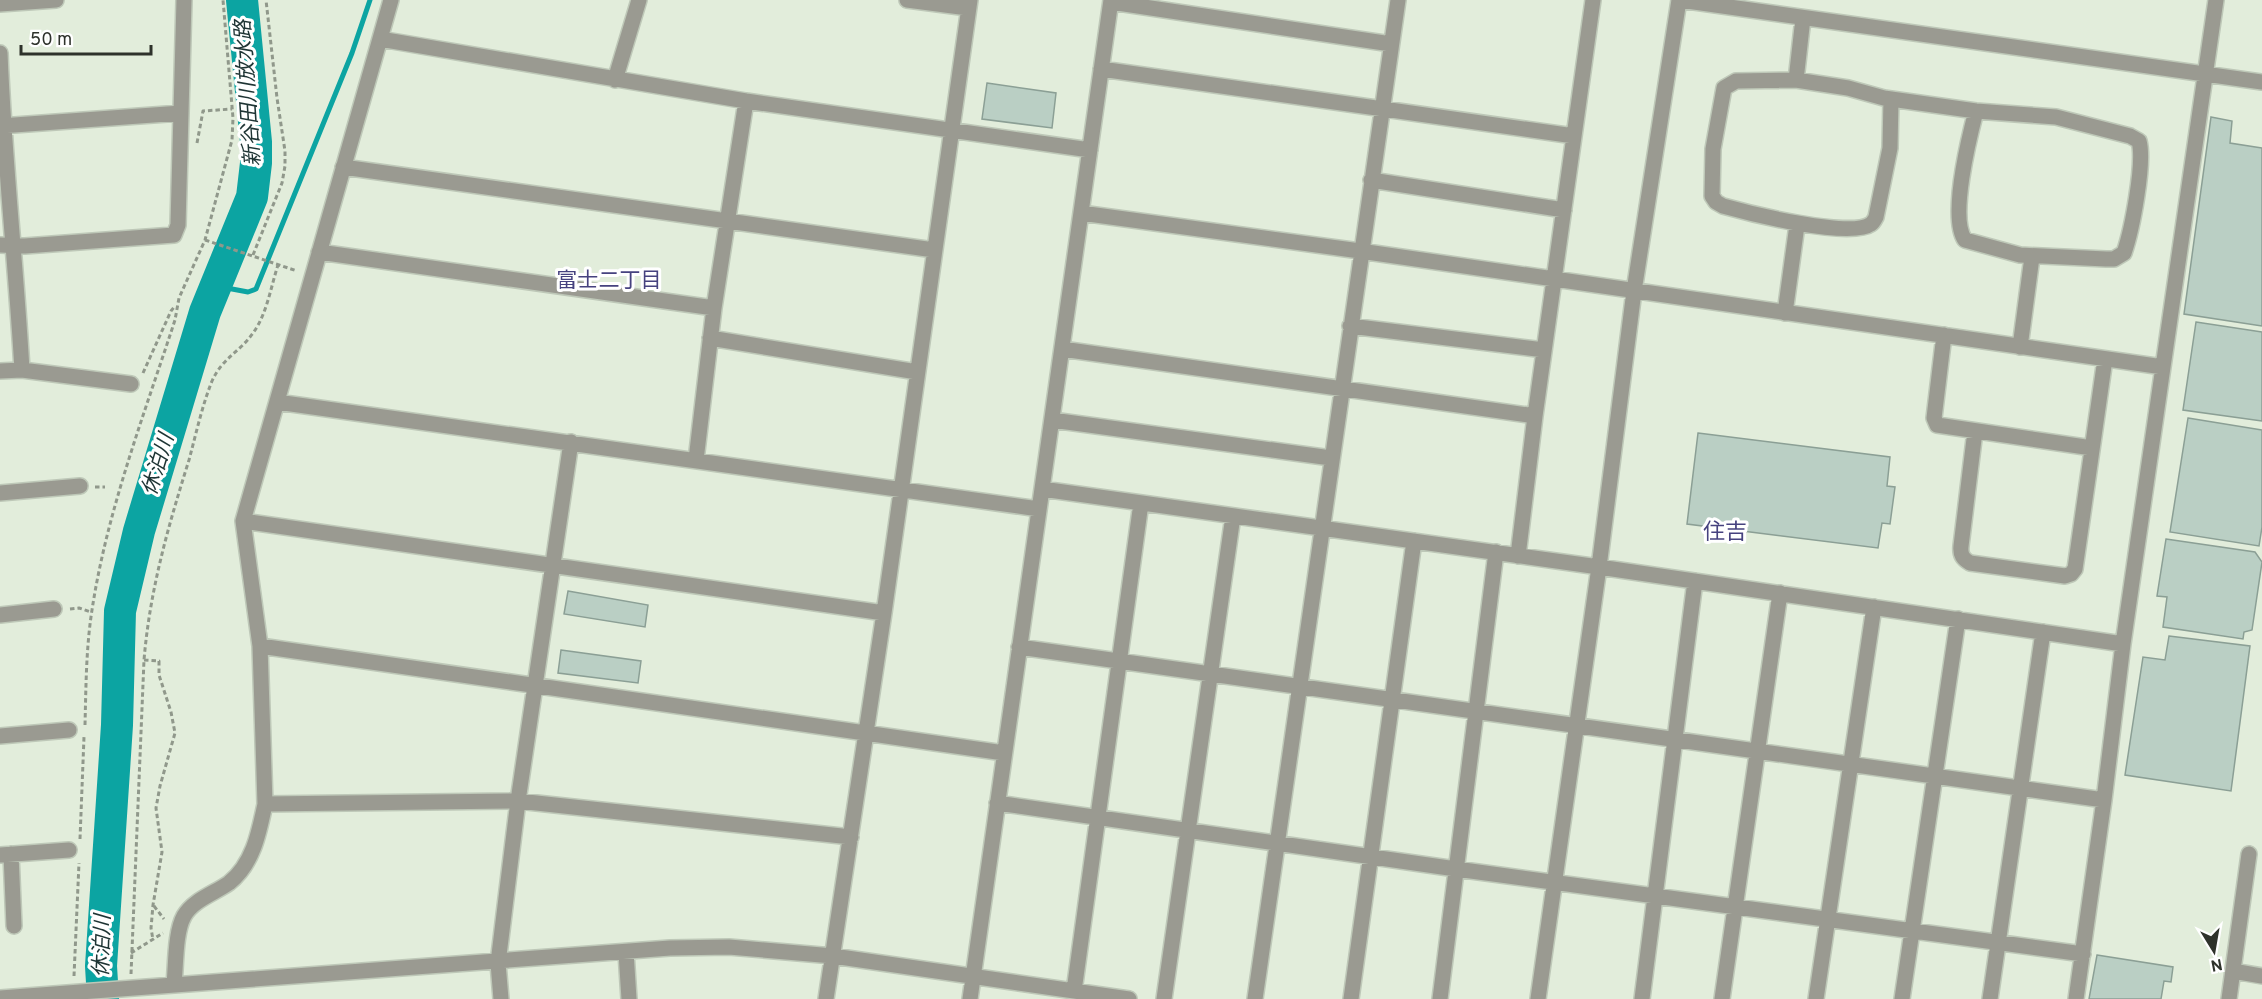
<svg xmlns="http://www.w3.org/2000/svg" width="2262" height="999" viewBox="0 0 2262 999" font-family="Overpass,'Noto Sans JP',sans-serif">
<rect width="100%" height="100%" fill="#e2eddb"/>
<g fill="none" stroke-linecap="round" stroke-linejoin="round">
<path stroke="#0ca4a2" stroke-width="5" d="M216,286L248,292L256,289L352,53L370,0"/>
<path stroke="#0ca4a2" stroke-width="32" d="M103,999L101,966L117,725L120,611L139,531L205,312L252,197L256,163V142L242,0"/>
</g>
<path fill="#bacfc4" stroke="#8b9f95" stroke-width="1.5" d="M987,83L1056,93L1052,128L982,119Z
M2211,117L2232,121L2230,143L2262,148V326L2184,314Z
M2196,322L2262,332V421L2183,410Z
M2188,418L2262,430V527L2259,546L2170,532Z
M1698,433L1890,457L1887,486L1895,487L1890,524L1882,523L1878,548L1687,524Z
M2166,539L2255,552L2262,562L2252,630L2244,632L2243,639L2163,627L2167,597L2157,596Z
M568,591L648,605L645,627L564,614Z
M2169,636L2250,646L2231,791L2125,775L2143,657L2165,660Z
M561,650L641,661L638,683L558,673Z
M2097,955L2173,967L2171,982L2164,981L2161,999H2089Z"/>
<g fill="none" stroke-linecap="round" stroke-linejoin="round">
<g stroke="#bec8b8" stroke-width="18">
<path id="minor" d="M391,0L243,521L260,646L265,804L518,801L851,837
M907,0L968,8
M1680,0L2262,82
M1111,2L1391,44
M0,4L56,0
M380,39L746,101L1090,150
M0,53C4,159 16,264 22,370L0,371
M1101,69L1574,136
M615,80L639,0
M1796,80L1803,18
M1891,99L1890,148L1876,217C1875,219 1873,223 1871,224C1850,239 1748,213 1723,206L1716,202L1712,196L1713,149L1724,88L1736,81L1796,80L1848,88L1884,98L1976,111L2056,117L2130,136L2139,141C2145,163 2132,230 2124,253L2114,259H2106L2020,255L1965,240C1949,218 1969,138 1976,111
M0,126L181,113
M343,167L934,250
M1371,180L1564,210
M1081,213L1360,251L2163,367
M0,245L25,246L174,235L178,225L184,0
M319,252L714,308
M1785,313L1797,225
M1350,326L1544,350
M1944,335L1934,418L1937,425L2092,448
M710,338L917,372
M2020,347L2032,257
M1062,349L1535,416
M22,370L131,384
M277,402L1039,509
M1052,420L1331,458
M1975,431L1961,546C1960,555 1963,559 1970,563L2065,576L2071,574L2075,569L2105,359
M696,460L714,308L746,101
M1042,489L1599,567L2123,644
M0,493L80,486
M243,521L884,613
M1518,556L1535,416L1593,0
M0,615L54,609
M260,646L1004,753
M1019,647L2104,800
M0,736L69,730
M997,803L1456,869L2083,954
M11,854L14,926
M0,855L69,850
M626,952L629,999
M2233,971L2262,976
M174,984C176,965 175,932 184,916C193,900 215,893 229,883C253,864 259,833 265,804
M1074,991L1141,503
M0,998L670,948L729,947L833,956L1129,999
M501,999L498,963L518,801L571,442
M826,999L884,613L970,0
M970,999L1111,0
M1164,999L1233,516
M1255,999L1398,0
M1351,999L1414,541
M1440,999L1496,552
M1538,999L1599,567L1634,291L1679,0
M1642,999L1695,581
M1722,999L1780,593
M1816,999L1874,607
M1902,999L1958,619
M1990,999L2043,632
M2076,999L2104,800L2123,644L2216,0
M2229,999L2249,854"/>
</g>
<path stroke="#90988b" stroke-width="3" stroke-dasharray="4.5 3" stroke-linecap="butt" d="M197,143L203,111L232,109
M205,240L297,271
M253,255L282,183L285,166V151L277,98L266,0
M143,373L171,311L175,306
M95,487H105
M70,609L79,608L91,612
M144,660L159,661V675L171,712L175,733L160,786L156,808L162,852L153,905L151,928L153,940
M85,725C86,687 86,648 92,610C107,511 144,415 175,320L179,298L205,240L232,140L233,118L223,0
M80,839L84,737
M154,906L164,919
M131,953L163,933
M131,974L144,660C150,589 168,527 189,460C196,434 202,406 212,381C223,357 240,352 253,333C267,314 271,286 278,265
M74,976L79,863"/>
<use href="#minor" stroke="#9a9a91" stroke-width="15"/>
</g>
<g text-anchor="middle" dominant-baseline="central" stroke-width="6" stroke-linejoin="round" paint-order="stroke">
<g font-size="21" font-style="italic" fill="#1e3434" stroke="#fff">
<text transform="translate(249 93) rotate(-94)">新谷田川放水路</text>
<text transform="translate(159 465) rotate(-73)">休泊川</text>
<text transform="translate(103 946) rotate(-88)">休泊川</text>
</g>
<g font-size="21" fill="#46427f" stroke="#fff">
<text x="609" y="281">富士二丁目</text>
</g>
<g font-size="22" fill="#46427f" stroke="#fff">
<text x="1725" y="533">住吉</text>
</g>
</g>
<g transform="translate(2214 951) rotate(169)" stroke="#ffffff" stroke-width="4.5" paint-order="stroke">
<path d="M0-4.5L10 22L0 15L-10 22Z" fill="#2e322b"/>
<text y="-9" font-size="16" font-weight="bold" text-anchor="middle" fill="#2e322b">N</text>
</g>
<path d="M21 45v9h130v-9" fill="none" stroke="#2e322b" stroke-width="3"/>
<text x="30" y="45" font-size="18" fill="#2e322b" stroke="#ffffff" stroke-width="4.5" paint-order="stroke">50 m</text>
</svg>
